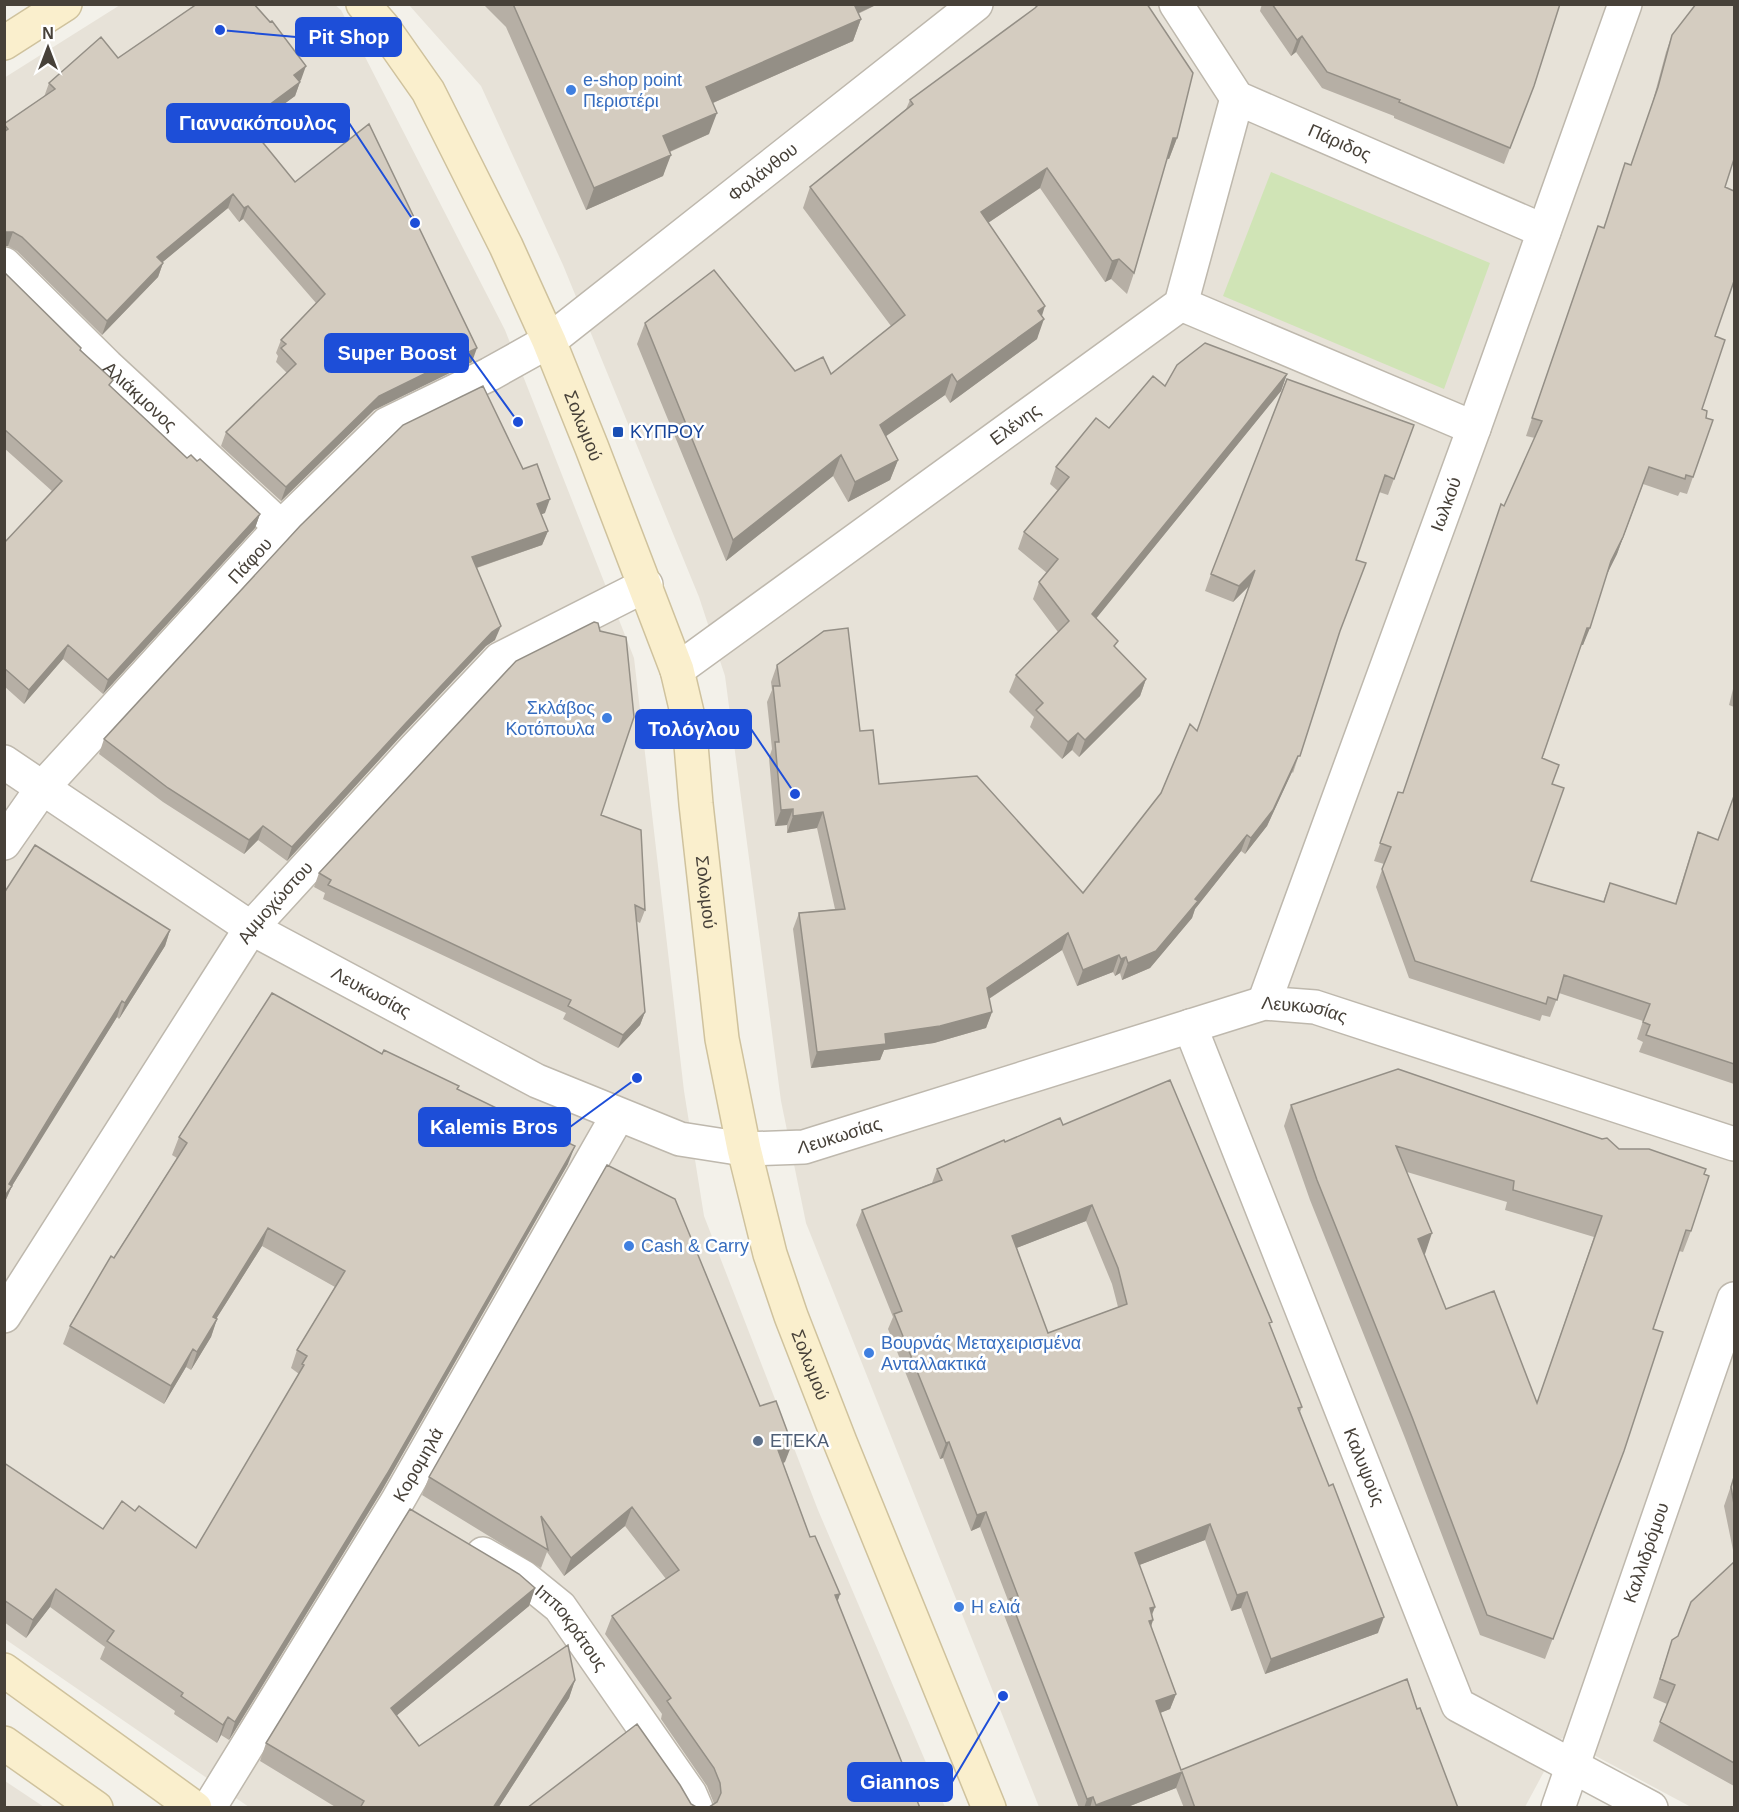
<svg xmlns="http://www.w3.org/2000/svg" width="1739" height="1812" viewBox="0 0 1739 1812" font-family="Arial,sans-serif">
<rect width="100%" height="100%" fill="#f3f1ea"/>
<path fill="#e7e2d8" d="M334,4L341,10L505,330L634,658L684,1091L704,1216L818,1510L945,1807H249L5,1639L4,78L120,5Z
M409,5H1734V1807H1691L1562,1738L1525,1807H1039L806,1223L781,1101L725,676L699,597L563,265L481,86Z
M5,1781L44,1807H5Z"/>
<path fill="#d0e4b6" d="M1271,172L1490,263L1444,389L1223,296Z"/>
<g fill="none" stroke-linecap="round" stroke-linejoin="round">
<g stroke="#beb8ad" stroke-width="36">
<g id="street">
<path id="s1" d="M1176,4L1237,98L1544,231"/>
<path id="s2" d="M4,264L107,366L281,527"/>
<path d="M1181,304L1474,428"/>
<path id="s3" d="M677,670L1181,304L1237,98"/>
<path id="s4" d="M4,762L251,928L537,1081L680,1139L744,1149L804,1147L1264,1003L1315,1007L1734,1144"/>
<path id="s5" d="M4,843L43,787L281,527L387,424L490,374L549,341L976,4"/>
<path id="s6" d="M1264,1003L1474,428L1625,4"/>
<path id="s7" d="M1190,1026L1458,1705L1651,1808"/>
<path id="s8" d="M4,1316L251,928L414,750L500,659L646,585"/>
<path id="s9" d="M483,1554L523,1577L560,1607L690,1794L696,1808"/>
<path id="s10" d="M209,1808L397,1502L618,1115"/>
<path id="s11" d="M1558,1808L1734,1299"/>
</g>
</g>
<g stroke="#cfc29d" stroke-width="36">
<g id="secondary">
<path id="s12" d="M363,4L383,27L428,91L506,246L549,341L592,448L677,670L689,721L696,804L722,1039L744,1149L770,1254L791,1316L840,1442L989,1808"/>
<path d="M4,43L65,4"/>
<path d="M4,1670L195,1808"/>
<path d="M4,1743L96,1808"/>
</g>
</g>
<use href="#street" stroke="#fff" stroke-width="33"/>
<use href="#secondary" stroke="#faefcd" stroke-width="33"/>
</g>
<path fill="#b6afa5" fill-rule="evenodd" d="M483,4H878L858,14L861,19L853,41L713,103L709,134L670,152L663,176L586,210L506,27Z
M1262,4H1560L1534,86L1504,164L1394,118V116L1322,88L1296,52L1291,56L1260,11Z
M1672,35L1725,187L1715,336L1702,409L1706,418L1693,477L1687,494L1680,492L1678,496L1643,484L1617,554L1607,574L1583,645H1581L1542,758L1552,784L1531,881L1603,902L1610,883L1675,904L1692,849L1698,832L1718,840L1734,796V1084L1639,1052L1643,1042L1637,1039L1643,1021L1559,993L1550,1017L1542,1015L1540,1021L1409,978L1376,887L1384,864L1374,861L1392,809L1403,793L1504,506L1535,438L1526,436L1592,243L1603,228L1631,165L1652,104L1666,52Z
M118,58L301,80L299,81L300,82L295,96L251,128L295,182L472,362L374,410L281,501L221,446L226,432L287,373L276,362L278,356L276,353L281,340L316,303L243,219L239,222L228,208L162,262L163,263L158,277L102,335L17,251L8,246H4V124L44,97L49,83Z
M910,100L1177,138L1169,159L1167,158L1134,273L1127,294L1111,279L1105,282L1040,188L988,223L1042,315L1037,339L950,403L945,395L885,436L898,460L890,480L848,502L833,476L726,561L637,344L645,323L795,371L831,374L891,326L803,208L810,187L906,109Z
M4,272L81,348V350L111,387L187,458L197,461L260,514L255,528L103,694L63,659L24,704L4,686V543L52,491L4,448Z
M1287,374L1281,391L1096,618L1116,648L1146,679L1140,696L1079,757L1072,750L1062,759L1030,727L1034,717L1009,692L1016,675L1058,632L1033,599L1039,582L1047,573L1018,549L1024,532L1058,491L1050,484L1056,467L1165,386Z
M1414,425L1388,495L1379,492L1356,560L1338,637L1293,773L1292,772L1267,826L1245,854L1241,851L1195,909L1192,918L1150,968L1122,980L1120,973L1115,976L1113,972L1077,986L1062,950L989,999L992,1012L986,1028L934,1043L884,1050L880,1060L811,1068L793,929L799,913L835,909L817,828L787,833V825L775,826L769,758L772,749L767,702L772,690L771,682L777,665L860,731L879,784L1083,893L1161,793L1197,731L1249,586L1233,602L1205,591L1211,574Z
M545,513L541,514L548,531L542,545L477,568L495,640L486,646L400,737L287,861L258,840L244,854L163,802L99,754L104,739L300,526Z
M1734,685V707L1729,705Z
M601,815L645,910L640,923L636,921L645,1012L640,1025L618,1048L563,1019L566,1013L323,899L325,893L314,887L319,873Z
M4,893L170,930L165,946L119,1019L117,1017L51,1121L12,1186L4,1204Z
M382,1054L457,1089L568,1164L381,1492L229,1740L221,1735L217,1743L174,1714L175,1711L100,1659L105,1647L50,1607L26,1638L4,1622V1463L103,1529L135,1511L196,1548L299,1374L291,1368L297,1350L335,1287L262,1246L216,1319H217L211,1337L191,1370L186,1367L164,1404L63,1344L70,1326L177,1158L172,1155L179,1137Z
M1291,1105L1619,1149L1704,1174L1691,1231L1683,1252L1679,1251L1653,1329L1624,1451L1545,1659L1480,1635L1405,1438L1310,1200L1284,1126ZM1407,1172L1507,1202L1505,1210L1594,1237L1537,1403L1446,1309L1424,1254H1425Z
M1063,1125L1270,1326L1302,1407L1300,1412L1378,1633L1265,1674L1241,1608L1231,1611L1205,1540L1139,1565L1155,1607L1152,1615L1153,1620L1151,1627L1176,1694L1170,1709L1160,1713L1181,1770L1417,1709L1458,1808H1184L1176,1788L1125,1808H1079L1004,1615L1009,1603L980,1527L971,1531L943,1458L940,1459L888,1329L893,1317L856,1225L862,1210L932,1183L937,1169L1005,1142ZM1086,1221L1112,1284L1118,1307L1048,1333L1016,1248Z
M760,1406L785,1462L783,1463L810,1537L840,1594L837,1602L920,1808L709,1807L714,1804L713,1801L707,1786L661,1719L662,1714L605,1634L612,1616L666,1579L625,1526L564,1576L547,1552L541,1568L422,1495L429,1477Z
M1734,1477V1555L1724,1506Z
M1734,1562V1786L1653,1741L1667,1704L1653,1698L1672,1640L1678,1636Z
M535,1588L529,1606L396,1716L419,1746L575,1680L569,1698L498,1808H337L260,1761L266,1743Z"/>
<path fill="#948f86" d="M849,4H878L843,20Z
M861,19L853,41L699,109L706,87Z
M1302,36L1296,52L1291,56L1297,40Z
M306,66L301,80L289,89L294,75Z
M300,82L295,96L241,136L246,122Z
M717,113L709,134L655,158L663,136Z
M1173,138H1177L1169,159L1165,158Z
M671,155L663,176L586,210L594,188Z
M1047,168L1040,188L973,233L981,212Z
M233,194L228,208L152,271L157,257Z
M248,206L243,219L239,222L244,208Z
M4,232H13L8,246H4Z
M1119,259L1111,279L1105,282L1112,261Z
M163,263L158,277L102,335L107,321Z
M1045,306L1040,322L1044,319L1037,339L950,403L957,382L1038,311Z
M477,348L472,362L374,410L281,501L286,487L379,396Z
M952,374L945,395L872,446L880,425Z
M1287,374L1281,391L1086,631L1092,614Z
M841,455L833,476L726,561L733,540Z
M898,460L890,480L848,502L855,482Z
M1649,467L1617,554L1605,578L1611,561Z
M550,499L545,513L532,518L537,504Z
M260,514L255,528L103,694L108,680Z
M548,531L542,545L467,571L472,557Z
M1255,570L1249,586L1233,602L1239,586Z
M501,626L495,640L486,646L400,737L287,861L292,847L406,723L492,632Z
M1587,628H1590L1583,645H1580Z
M68,645L63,659L24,704L29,690Z
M1146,679L1140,696L1079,757L1085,740Z
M1078,733L1072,750L1062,759L1068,742Z
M1298,756L1292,772L1267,826L1245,854L1251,838Z
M793,809L787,825L775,826L781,810Z
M823,812L817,828L787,833L793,816Z
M263,826L258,840L244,854L249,840Z
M1247,835L1241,851L1195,909L1192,918L1150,968L1122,980L1128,963L1195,899Z
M170,930L165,946L119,1019L125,1003Z
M1068,933L1062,950L981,1004L987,988Z
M1119,955L1113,972L1077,986L1083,970Z
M1126,957L1120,973L1115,976L1121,959Z
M122,1001L117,1017L12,1186L4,1204V1197L9,1184Z
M645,1012L640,1025L618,1048L623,1035Z
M992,1012L986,1028L934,1043L884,1050L880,1060L811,1068L817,1052L885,1034Z
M575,1146L568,1164L381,1492L229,1740L235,1722Z
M1092,1205L1086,1221L1006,1252L1012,1236Z
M268,1228L262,1246L206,1335L213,1317Z
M1432,1233L1425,1254L1410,1259L1418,1239Z
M217,1319L211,1337L191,1370L197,1352Z
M193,1349L186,1367L164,1404L171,1386Z
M949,1442L943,1458L940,1459L946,1443Z
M792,1444L785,1462L771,1468L778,1450Z
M632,1507L625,1526L564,1576L571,1558Z
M986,1512L980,1527L971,1531L977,1515Z
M1210,1524L1205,1540L1129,1569L1135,1553Z
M535,1588L529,1606L384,1726L391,1708Z
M56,1589L50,1607L26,1638L33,1620Z
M1247,1592L1241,1608L1231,1611L1237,1595Z
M840,1594L834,1612L835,1595Z
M1155,1607L1149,1621L1153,1620L1148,1635L1150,1608Z
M1384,1617L1378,1633L1265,1674L1271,1659Z
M575,1680L569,1698L498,1808H493Z
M1176,1694L1170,1709L1150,1717L1156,1701Z
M228,1717L221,1735L217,1743L223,1725Z
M1182,1772L1176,1788L1125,1808H1095L1096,1805Z
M1093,1797L1090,1808H1084L1087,1799Z"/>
<path fill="#d4ccc0" stroke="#948f86" stroke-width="1.5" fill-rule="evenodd" d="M197,4H254L270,22L272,21L306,66L294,75L300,82L246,122L295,182L369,124L477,348L379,396L286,487L226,432L296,364L281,348L286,344L281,340L325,294L248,206L244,208L233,194L157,257L163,263L107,321L22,237L13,232H4V132L8,129L4,124L55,89L49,83L101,37L118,58Z
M513,4H854L861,19L706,87L717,113L663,136L671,155L594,188Z
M1039,4H1147L1193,73L1177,138H1173L1134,273L1119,259L1112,261L1047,168L981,212L1045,306L1038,311L1044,319L957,382L952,374L880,425L898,460L855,482L841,455L733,540L645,323L714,270L795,371L823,357L831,374L905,315L810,187L913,104L910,100L1035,8Z
M1272,4H1560L1534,86L1510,148L1399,102L1400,100L1327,72L1302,36L1297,40Z
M1696,4H1734V159L1725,187L1734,191V281L1715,336L1725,340L1702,409L1707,411L1706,418L1713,420L1693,477L1686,475L1685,479L1649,467L1623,537L1611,561L1590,628H1587L1542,758L1559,765L1552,784L1564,788L1531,881L1604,902L1610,883L1676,904L1698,832L1718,840L1734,796V1064L1646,1035L1650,1025L1643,1022L1650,1004L1564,975L1557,1000L1548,997L1546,1004L1415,961L1382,869L1391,847L1380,843L1398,792L1403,793L1501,504L1504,506L1542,421L1532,418L1598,226L1604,228L1625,163L1631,165L1658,87L1672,35Z
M4,272L81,348L80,350L113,380L109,385L187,458L191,455L197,461L200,459L260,514L108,680L68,645L29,690L4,668V543L62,481L4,429Z
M1205,343L1287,374L1092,614L1118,641L1114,646L1146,679L1085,740L1078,733L1068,742L1036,710L1043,703L1016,675L1069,621L1039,582L1058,559L1024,532L1069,477L1056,467L1096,418L1109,428L1153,376L1165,386L1177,365Z
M1287,379L1414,425L1394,479L1385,475L1356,560L1366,563L1340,631L1300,756H1298L1273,810L1251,838L1247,835L1195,899L1198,901L1156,951L1128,963L1126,957L1121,959L1119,955L1083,970L1068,933L987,988L992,1012L940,1026L885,1034L886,1044L817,1052L799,913L845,909L823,812L793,816V809L781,810L775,742H779L773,686H780L777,665L824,631L848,628L860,731L873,730L879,784L977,776L1083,893L1161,793L1190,724L1197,731L1255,570L1239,586L1211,574Z
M483,386L523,469L537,464L550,499L537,504L548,531L472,557L501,626L492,632L406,723L292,847L263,826L249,840L168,788L104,739L300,526L403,425Z
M594,622L598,623L600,631L626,637L634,717L601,815L641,830L645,910L635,905L645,1012L623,1035L568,1006L571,1000L328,885L331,880L319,873L516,661Z
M35,845L170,930L125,1003L122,1001L57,1105L9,1184L12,1186L4,1197V893Z
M272,993L382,1054L384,1050L459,1086L457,1089L575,1146L387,1474L235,1722L228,1717L223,1725L181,1696L183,1693L107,1641L114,1631L56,1589L33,1620L4,1600V1463L103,1529L122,1501L135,1511L139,1506L196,1548L304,1365L302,1364L307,1356L297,1350L345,1271L268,1228L213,1317L217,1319L197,1352L193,1349L171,1386L70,1326L111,1256L114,1258L187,1143L179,1137Z
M1398,1069L1602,1139L1607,1138L1619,1149H1649L1706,1169L1704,1174L1709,1176L1691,1231L1686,1230L1653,1329L1663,1332L1624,1451L1553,1639L1487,1615L1412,1417L1317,1180L1291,1105ZM1396,1146L1514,1181L1513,1190L1602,1216L1537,1403L1494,1291L1446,1309L1418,1239L1432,1233Z
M1170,1080L1272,1322L1269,1323L1302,1407L1298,1408L1329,1486L1333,1484L1384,1617L1271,1659L1247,1592L1237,1595L1210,1524L1135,1553L1155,1607L1150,1608L1153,1620L1149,1621L1176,1694L1156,1701L1181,1770L1407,1679L1417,1709L1420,1708L1458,1808H1195L1182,1772L1096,1805L1093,1797L1087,1799L1010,1599L1018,1596L986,1512L977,1515L949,1442L946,1443L894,1314L902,1311L862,1210L942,1180L937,1169L1004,1140L1005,1142L1060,1118L1063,1125ZM1092,1205L1118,1268L1127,1304L1048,1333L1012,1236Z
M607,1165L675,1199L760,1406L776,1401L792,1444L778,1450L810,1537L815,1536L840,1594L835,1595L920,1808H708L709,1807L717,1802L721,1793L720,1783L714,1768L667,1701L671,1698L612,1616L679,1570L632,1507L571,1558L541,1516L548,1550L429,1477Z
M1734,1477V1504L1731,1487Z
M410,1509L519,1574L535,1588L391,1708L419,1746L568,1645L575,1680L493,1808H360L364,1801L266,1743Z
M1734,1562V1763L1660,1722L1675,1685L1660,1679L1672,1640L1678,1636L1691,1602Z
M637,1724L680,1785L691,1804L698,1808H527Z"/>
<g fill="#3f7fe0" stroke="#fff" stroke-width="2">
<circle cx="571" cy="90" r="6"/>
<circle cx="607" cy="718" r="6"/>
<circle cx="629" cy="1246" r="6"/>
<circle cx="869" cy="1353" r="6"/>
<circle cx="959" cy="1607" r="6"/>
</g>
<rect fill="#1a4fb4" stroke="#fff" stroke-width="2" x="612" y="426" width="12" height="12" rx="3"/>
<circle fill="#5c6f8a" stroke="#fff" stroke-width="2" cx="758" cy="1441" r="6"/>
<g text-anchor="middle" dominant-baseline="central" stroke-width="5" stroke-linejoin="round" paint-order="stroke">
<g font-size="18" fill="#366cbe" stroke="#fff" text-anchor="start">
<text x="583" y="80">e-shop point<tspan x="583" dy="21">Περιστέρι</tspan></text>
<text x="595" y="708" text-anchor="end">Σκλάβος<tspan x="595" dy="21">Κοτόπουλα</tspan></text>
<text x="641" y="1246">Cash &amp; Carry</text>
<text x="881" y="1343">Βουρνάς Μεταχειρισμένα<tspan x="881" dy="21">Ανταλλακτικά</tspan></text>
<text x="971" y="1607">Η ελιά</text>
</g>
<g font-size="18" fill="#474139" stroke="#fff">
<text stroke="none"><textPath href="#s1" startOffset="224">Πάριδος</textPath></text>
<text stroke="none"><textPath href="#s5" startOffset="1023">Φαλάνθου</textPath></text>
<text stroke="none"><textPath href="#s2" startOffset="190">Αλιάκμονος</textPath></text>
<text stroke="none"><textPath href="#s3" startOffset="418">Ελένης</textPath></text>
<text stroke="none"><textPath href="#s12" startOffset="478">Σολωμού</textPath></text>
<text stroke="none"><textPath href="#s6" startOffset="531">Ιωλκού</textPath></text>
<text stroke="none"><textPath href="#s5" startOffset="375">Πάφου</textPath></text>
<text stroke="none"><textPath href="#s12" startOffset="964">Σολωμού</textPath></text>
<text stroke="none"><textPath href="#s8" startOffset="495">Αμμοχώστου</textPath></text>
<text stroke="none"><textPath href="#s4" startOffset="434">Λευκωσίας</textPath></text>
<text stroke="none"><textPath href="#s4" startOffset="1424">Λευκωσίας</textPath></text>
<text stroke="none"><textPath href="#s4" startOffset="938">Λευκωσίας</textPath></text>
<text stroke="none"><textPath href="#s12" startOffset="1450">Σολωμού</textPath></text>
<text stroke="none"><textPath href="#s10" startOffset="402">Κορομηλά</textPath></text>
<text stroke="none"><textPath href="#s7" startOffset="474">Καλυψούς</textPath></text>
<text stroke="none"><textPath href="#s11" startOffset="270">Καλλιδρόμου</textPath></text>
<text stroke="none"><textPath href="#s9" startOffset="117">Ιπποκράτους</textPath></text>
</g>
<g font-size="18" fill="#164399" stroke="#fff" text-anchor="start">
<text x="630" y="432">ΚΥΠΡΟΥ</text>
</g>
<g font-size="18" fill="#4e5e75" stroke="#fff" text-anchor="start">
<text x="770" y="1441">ΕΤΕΚΑ</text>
</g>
</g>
<path fill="none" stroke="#1d4ed8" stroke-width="2" d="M220 30L296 37M415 223L349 123M518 422L468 353M795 794L751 729M637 1078L570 1127M1003 1696L952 1782"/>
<g fill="#1d4ed8" stroke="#fff" stroke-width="2">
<circle cx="220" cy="30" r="6"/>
<circle cx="415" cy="223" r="6"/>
<circle cx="518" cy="422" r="6"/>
<circle cx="795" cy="794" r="6"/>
<circle cx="637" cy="1078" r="6"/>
<circle cx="1003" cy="1696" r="6"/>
</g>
<g fill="#1d4ed8" stroke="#1d4ed8" stroke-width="2">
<rect x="296" y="18" width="105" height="38" rx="6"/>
<rect x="167" y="104" width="182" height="38" rx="6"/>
<rect x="325" y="334" width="143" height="38" rx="6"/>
<rect x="636" y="710" width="115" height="38" rx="6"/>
<rect x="419" y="1108" width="151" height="38" rx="6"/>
<rect x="848" y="1763" width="104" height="38" rx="6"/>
</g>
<g font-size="20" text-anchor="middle" font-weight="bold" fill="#fff">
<text x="349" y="44">Pit Shop</text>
<text x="258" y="130">Γιαννακόπουλος</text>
<text x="397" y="360">Super Boost</text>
<text x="694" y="736">Τολόγλου</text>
<text x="494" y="1134">Kalemis Bros</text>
<text x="900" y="1789">Giannos</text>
</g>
<rect width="1739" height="1812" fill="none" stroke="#474139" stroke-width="12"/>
<g transform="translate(48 48)" stroke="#ffffff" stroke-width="4.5" paint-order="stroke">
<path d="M0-4.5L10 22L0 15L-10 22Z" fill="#474139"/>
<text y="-9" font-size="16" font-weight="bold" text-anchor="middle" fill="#474139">N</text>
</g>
</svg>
